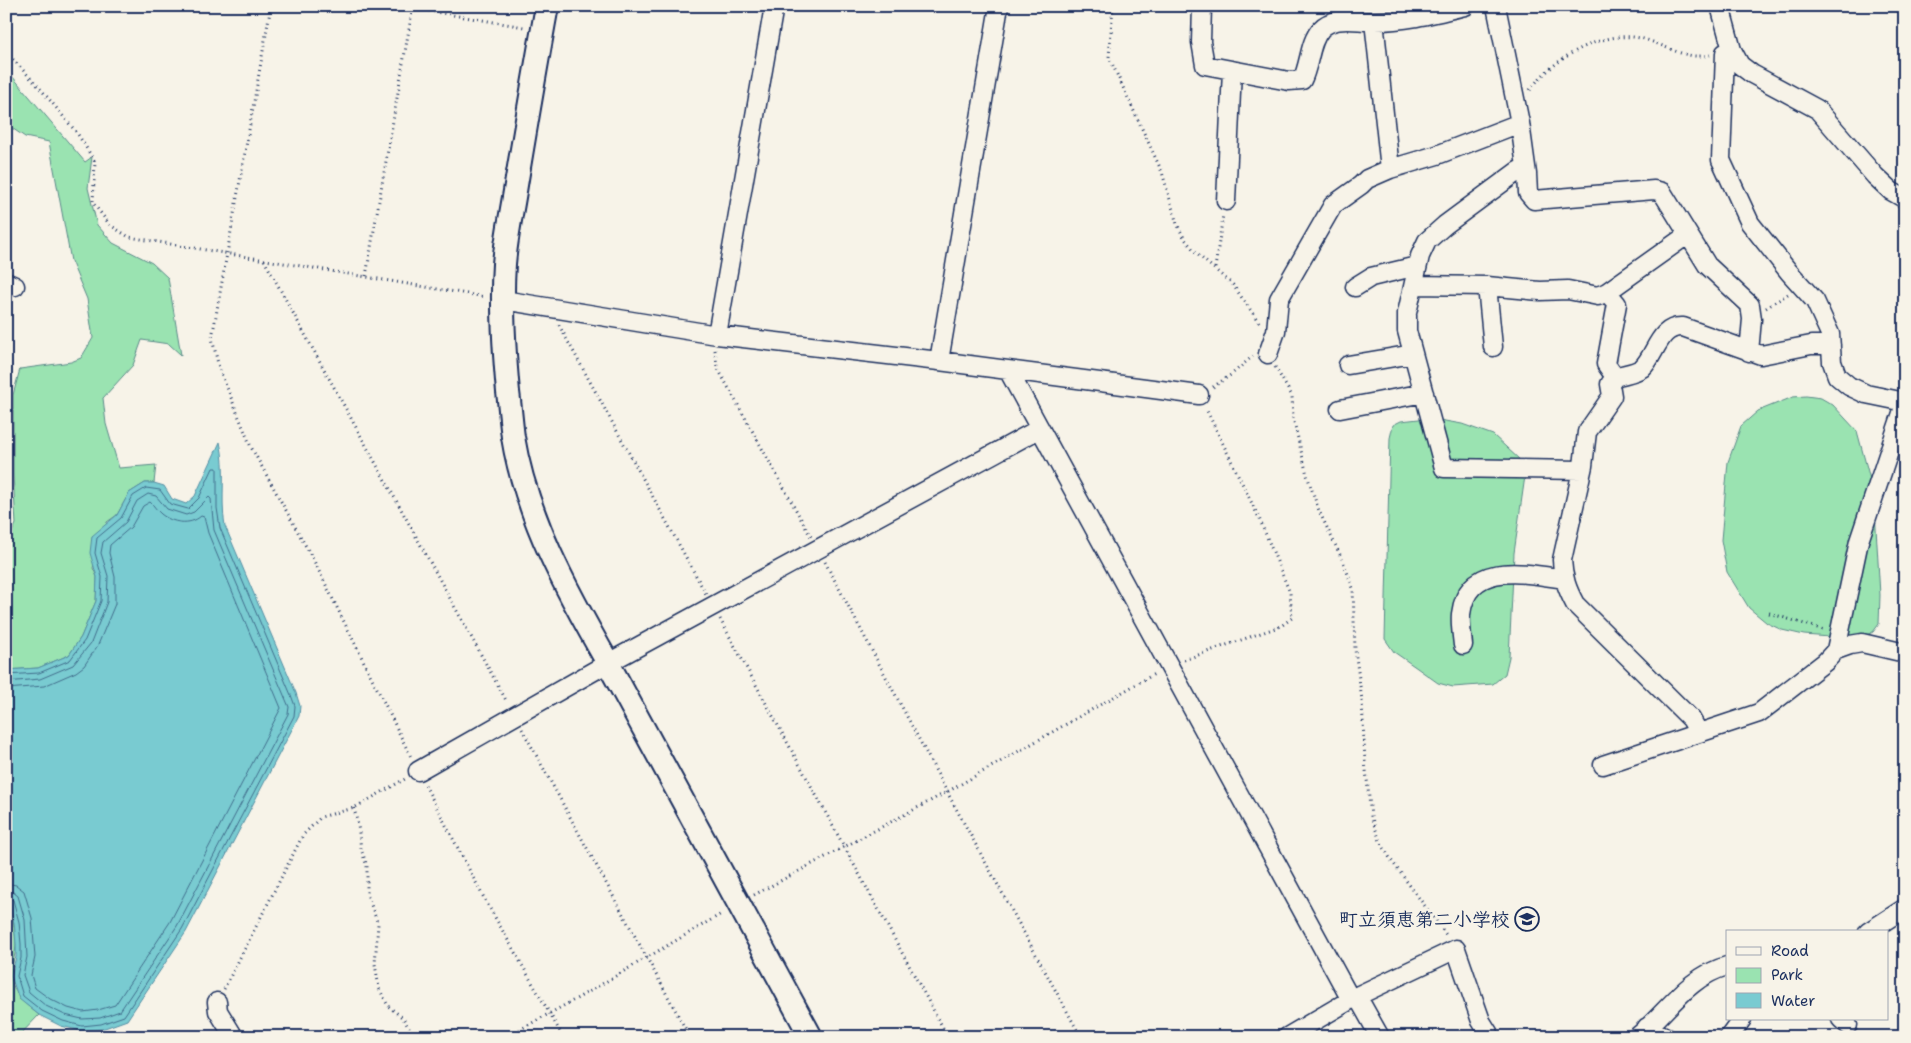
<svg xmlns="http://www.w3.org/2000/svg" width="1911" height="1043" viewBox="0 0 1911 1043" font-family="'Shantell Sans','Klee One',sans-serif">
<rect width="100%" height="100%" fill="#f7f3e8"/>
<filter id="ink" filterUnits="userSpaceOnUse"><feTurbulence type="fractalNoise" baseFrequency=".02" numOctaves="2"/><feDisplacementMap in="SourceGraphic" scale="10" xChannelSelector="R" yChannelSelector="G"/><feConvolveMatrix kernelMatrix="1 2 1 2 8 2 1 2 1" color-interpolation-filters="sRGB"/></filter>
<g filter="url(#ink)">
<path fill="#9ae3b1" stroke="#5a8988" d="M6,69L85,162L92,157L88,188L97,225L113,243L152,263L168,278L181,355L169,344L142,340L133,365L103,398L106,424L119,468L156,465L154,483H145L129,493L117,515L107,522L93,568L97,577L96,601L81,637L69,655L38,668L6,670V544L16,524L13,475V395L20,369L71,362L81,358L93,338L87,299L71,261L49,142L25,137L6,124Z
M1806,396L1821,398L1833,405L1857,431L1874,494L1880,595L1879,624L1873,632L1862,637L1843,638L1804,635L1782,630L1767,623L1749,608L1727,572L1721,540L1728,462L1741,426L1758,411L1793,397Z
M1428,418L1462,424L1493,435L1520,460L1525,476L1514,553L1509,657L1505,674L1493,684L1453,687L1438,683L1417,668L1394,652L1385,639L1390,438L1393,425L1401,421Z
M6,891C10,909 16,926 16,945C16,955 11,965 11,975C12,994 26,1005 39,1015L18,1037H6Z"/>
<path fill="#79cbd1" stroke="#538da3" d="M220,442C227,469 220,498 225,526L296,693L300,706L299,716L186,932L127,1020L102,1029L82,1031L61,1026L39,1015L19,999L11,976L16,957V944L14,923L6,891V670L38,668L69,655L81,637L96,601L97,577L90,553L92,536L117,515L129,493L145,483H154L164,486L172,499L186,504L195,496Z"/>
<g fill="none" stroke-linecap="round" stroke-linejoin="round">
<path stroke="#416d8c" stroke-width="1" d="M6,675L39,673L70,660L85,640L101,601L102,577L95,553L97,538L121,518L133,496L146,488L160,490L170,504L188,509L199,498L213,468H217V508L220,528L291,695L295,706L294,716L182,929L124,1016L101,1024L82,1026L63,1021L42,1011L23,996L17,976L21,958V944L19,922L13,900L6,897
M6,682L40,679L73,665L91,643L107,602L108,576L101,553L103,542L126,522L137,501L148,494L156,496L167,509L186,515L194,512L209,497L211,499L214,530L289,707L288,714L177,926L120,1011L100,1018L82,1019L65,1015L46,1006L29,992L23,975L27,957L25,920L18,896L13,892L6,890
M6,689L44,686L76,672L84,666L98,645L115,604V577L109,553L110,545L131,527L143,506L150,502C154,505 156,510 161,514C172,523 190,526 201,516L204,517L208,533L281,708L170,922L115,1005L98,1010L83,1012L68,1008L50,999L35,988L31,975L35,957L32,918L24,891L16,885L6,883"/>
<g stroke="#1b2f5e" stroke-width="21">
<path id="minor" d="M1202,6L1201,42L1205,65L1289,81L1302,80C1310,65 1309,42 1321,29C1333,16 1354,21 1369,21C1402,22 1433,14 1465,6
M1720,6L1732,50L1740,65L1752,74L1817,109L1875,176L1891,191L1905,199
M1374,21L1390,169
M1732,50L1725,53L1721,160L1750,223L1789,272L1815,301L1830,334L1832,362L1837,376L1849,386L1866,394L1905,402
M1520,123L1527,174L1528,193L1534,200L1654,190L1662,192L1707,265L1750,305L1752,319L1749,352
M1526,167L1518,171L1445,225L1427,241L1420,256L1407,313V331L1444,468L1582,470
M1226,201L1232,70
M6,282L15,286
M1414,285L1487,286L1540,291L1568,290L1598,296L1607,292L1687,235
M1487,286L1493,347
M1355,287L1371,277L1417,266
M1607,292L1617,304L1606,364L1615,377
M503,300L717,335L939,361L1199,395
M717,335L774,6
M1268,354L1276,331L1279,299L1333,205L1361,185L1367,179L1390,169L1437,155L1520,123L1496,6
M939,361L999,6
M1348,365L1413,354
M1008,370L1351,1000
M1340,409L1424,393
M1463,645C1462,635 1460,624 1461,614C1468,560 1524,573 1564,579
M1836,650L1859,541L1905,404
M1699,733L1691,719L1575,604C1567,589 1563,578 1562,560L1583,466L1587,432L1612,396L1610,384L1615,377C1623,374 1635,373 1642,368C1656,355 1659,325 1683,327L1761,355L1811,345H1831
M1603,765L1759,713L1825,662L1836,650L1850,645L1862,643L1905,653
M418,771L608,663L1039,429
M1868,932L1905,908
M1357,996L1380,1037
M217,1002L218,1011L234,1037
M1841,1019L1848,1025
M1647,1027L1666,1037
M1287,1037L1357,996L1456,949L1481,1021L1491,1037
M1637,1037C1668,1012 1687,977 1727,966
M1729,1037L1742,1019"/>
</g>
<g stroke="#1b2f5e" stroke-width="26">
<path id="tertiary" d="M547,6C536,66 526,125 516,185C512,211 506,238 504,264C501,307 504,349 508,392C510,407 511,422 513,437C526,517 568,593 608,663L811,1037"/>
</g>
<path stroke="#1b2f5e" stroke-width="3" stroke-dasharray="1 4" stroke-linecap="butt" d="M271,6L212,338L219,368L251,447L314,561L411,757
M399,6L524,27
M1113,6L1109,57L1162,172L1177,224L1184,238L1198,255L1233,285L1261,325
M6,52L39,87L77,133L95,162L93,203L110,225L129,237L485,297
M1530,90C1553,58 1607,26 1647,40C1669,47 1686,60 1710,55
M264,260L507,702
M1215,268L1223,215
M366,276L413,6
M1766,308L1788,294
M559,325L706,594
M715,350L717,367L811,537
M1275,367L1292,396L1293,418L1307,475L1319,511L1343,561L1353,588L1355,650L1362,700L1365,761L1371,816L1380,841L1391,860L1447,936
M1213,387L1232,374L1253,356
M825,562L947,792L1081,1037
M1769,613L1824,630
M720,619L948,1037
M1184,660L1281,626L1292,618L1290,593L1259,518L1206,409
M522,729L690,1037
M425,785L484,898L563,1037
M354,808L358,825L361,849L367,866V894L378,924L375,964L379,988L388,1006L403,1018L414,1037
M754,895L947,792L1156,673
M224,989L303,835L321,817L354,808L405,779
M506,1037L578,998L723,913"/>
<use href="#minor" stroke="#f7f3e8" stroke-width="18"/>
<use href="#tertiary" stroke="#f7f3e8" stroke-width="22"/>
</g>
</g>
<defs>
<g id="school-ring" transform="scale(1.25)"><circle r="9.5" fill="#f7f3e8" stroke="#1b2f5e" stroke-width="1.5"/><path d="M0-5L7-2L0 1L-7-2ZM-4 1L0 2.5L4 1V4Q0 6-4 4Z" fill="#1b2f5e"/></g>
</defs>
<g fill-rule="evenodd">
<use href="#school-ring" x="1527" y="919"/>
</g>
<g text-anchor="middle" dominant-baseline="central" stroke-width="5" stroke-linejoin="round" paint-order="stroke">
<g font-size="19" font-weight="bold" fill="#1b2f5e" stroke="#f7f3e8" text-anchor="end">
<text x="1510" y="919">町立須恵第二小学校</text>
</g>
</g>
<rect width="1911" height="1043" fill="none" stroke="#f7f3e8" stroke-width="25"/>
<rect x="12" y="12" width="1886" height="1018" fill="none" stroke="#1b2f5e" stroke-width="2" filter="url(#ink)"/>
<rect x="1726" y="930" width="162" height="90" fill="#f7f3e8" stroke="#9fa5b1"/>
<rect x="1736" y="947" width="25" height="8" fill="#f7f3e8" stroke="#9fa5b1"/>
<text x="1771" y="956" font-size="15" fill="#1b2f5e">Road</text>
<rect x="1736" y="968" width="25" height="15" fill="#9ae3b1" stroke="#9fa5b1"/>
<text x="1771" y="980" font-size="15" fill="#1b2f5e">Park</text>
<rect x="1736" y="993" width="25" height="15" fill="#79cbd1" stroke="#9fa5b1"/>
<text x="1771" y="1006" font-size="15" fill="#1b2f5e">Water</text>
</svg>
